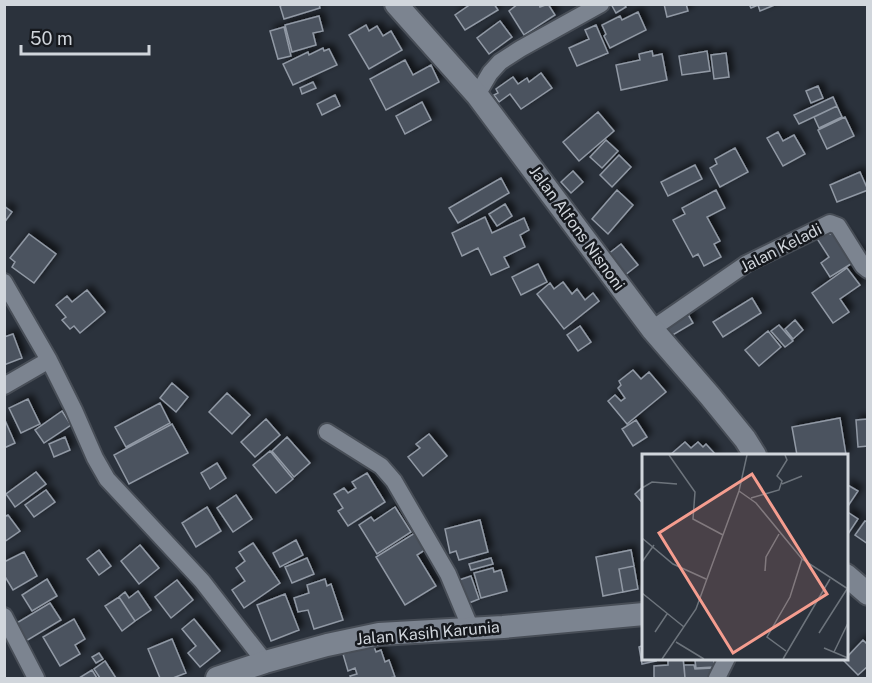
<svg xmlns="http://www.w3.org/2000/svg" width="872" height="683" viewBox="0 0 872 683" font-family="'Public Sans',sans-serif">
<defs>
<filter id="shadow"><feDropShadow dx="4.5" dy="-4.5" stdDeviation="3" flood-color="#0009"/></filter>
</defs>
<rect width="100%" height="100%" fill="#2b323c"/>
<path fill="#4b535e" stroke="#9199a5" stroke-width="1.5" filter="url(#shadow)" d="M285,4H319L320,8L284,19L280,6Z
M471,4H494L498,10L465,30L455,15Z
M518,4H539L540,7L548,4L555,15L524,35L509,11Z
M611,4H624L626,7L616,13Z
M664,4H686L688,11L667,17Z
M749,4H777L760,11L758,5L751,8Z
M638,12L646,30L610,48L604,36L606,34L602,25L620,16L622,20Z
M319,16L323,31L313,33L316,45L292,52L285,25Z
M500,21L512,37L489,54L477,38Z
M366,25L369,31L377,26L383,36L391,31L402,50L369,69L349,35Z
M596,25L608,53L577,66L569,48L589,39L585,30Z
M284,27L291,56L278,59L270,31Z
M323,48L324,51L329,49L337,65L293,85L283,64L308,52L309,55Z
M652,51L653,56L662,54L667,80L621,90L616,65L640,60L639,54Z
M707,51L710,71L682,75L679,56Z
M726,53L729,77L714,79L711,55Z
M405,60L413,75L431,65L439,82L386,110L370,79Z
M541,73L552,88L521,109L510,94L499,102L494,95L498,93L496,89L513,77L518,84L527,78L529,82Z
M313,82L316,88L302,94L300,88Z
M818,86L823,98L811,103L806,91Z
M335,95L340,106L322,115L317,104Z
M833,97L837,106L799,124L794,115Z
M422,102L431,120L405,134L396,116Z
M837,106L842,117L819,128L814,117Z
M598,112L614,131L579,161L563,142Z
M845,117L854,136L827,149L818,130Z
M778,132L783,141L794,135L805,154L783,166L767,138Z
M606,140L618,151L602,168L590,157Z
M735,148L748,172L720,187L710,168L717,164L715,159Z
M619,155L631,167L612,187L600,175Z
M695,165L702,179L668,196L661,182Z
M573,171L583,182L571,193L561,182Z
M860,172L868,190L837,202L830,185Z
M501,178L509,193L458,223L449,208Z
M617,190L633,205L608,234L592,219Z
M716,190L725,208L707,217L720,241L714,244L721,257L704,266L698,254L693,257L673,220L685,214L682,208Z
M505,204L512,216L497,226L489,214Z
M4,206L12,212L4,223Z
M485,217L492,233L524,218L529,230L520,235L525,247L504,257L509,267L491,275L478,248L462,256L452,233Z
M827,230L830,234L837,230L862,257L830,277L821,263L829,257L816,237Z
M29,234L56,254L34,283L12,267L15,262L10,258Z
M621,244L638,265L620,279L603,258Z
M538,264L547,282L521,295L512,277Z
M847,268L860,285L840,299L849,312L833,323L812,293Z
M563,282L572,294L577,289L585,300L593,293L599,301L564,329L537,294L550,283L554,289Z
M87,290L105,312L80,333L74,326L70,329L62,320L66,317L56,305L67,296L72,302Z
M752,298L761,313L723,337L713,322Z
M682,304L693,323L671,336L660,317Z
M795,320L803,330L793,339L785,329Z
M779,325L793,341L785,347L771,331Z
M580,326L591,342L578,351L567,335Z
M768,331L781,347L759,366L745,350Z
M13,334L22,358L4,365V337Z
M633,370L641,379L649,372L666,392L627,424L608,401L615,395L621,401L625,398L618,388L621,385L619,381Z
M172,383L188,397L176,412L160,398Z
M227,393L250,415L232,434L209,412Z
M28,399L40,424L21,433L9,408Z
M160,403L170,423L126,447L115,427Z
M62,411L71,425L44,443L35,430Z
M4,418L15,443L4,448Z
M840,418L846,455H797L792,427Z
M266,419L280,435L255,457L241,442Z
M868,419V446L858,447L856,420Z
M636,420L647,437L633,446L622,429Z
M172,424L188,453L129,484L114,455Z
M429,434L447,456L423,476L408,457L420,448L416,444Z
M65,437L70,450L54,457L49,444Z
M287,437L310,463L294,477L272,451Z
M685,442L691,448L698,442L703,447L706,444L716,455H670Z
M270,451L293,479L276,493L253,465Z
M217,463L226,478L210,489L201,473Z
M36,472L46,484L15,507L6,494Z
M367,473L385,502L348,526L338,511L343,508L334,494L344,488L348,493L356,488L352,482Z
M846,484L858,491L846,509Z
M644,486V505L635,494Z
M46,490L55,502L34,517L25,505Z
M236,495L252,519L233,532L217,508Z
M207,507L221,531L196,547L182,523Z
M395,507L411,532L377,554L359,525L371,517L374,521Z
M846,511L858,519L846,537Z
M8,515L20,531L4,542V517Z
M480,520L488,552L459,560L456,551L450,553L445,529Z
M865,521L868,522V544L855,535Z
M418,531L428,548L417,555L436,586L405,605L376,557Z
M296,540L303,555L280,567L273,553Z
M253,543L280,583L244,608L232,590L245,581L236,568L245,561L239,552Z
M140,545L159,568L139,584L121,561Z
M99,550L111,566L99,575L87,559Z
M631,550L634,566L619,569L623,592L603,596L596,557Z
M24,552L37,576L13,590L4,575V562Z
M307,558L314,574L292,583L285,567Z
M491,558L493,564L471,570L469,564Z
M634,566L638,589L623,592L619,569Z
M493,568L494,572L501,570L507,591L481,598L474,573Z
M471,576L479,599L464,605L456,581Z
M47,579L57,596L32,611L22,595Z
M325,579L327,586L331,584L343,620L314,629L308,610L298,612L294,598L309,593L307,585Z
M177,580L193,600L171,618L155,597Z
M138,591L151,610L135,621L119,597L125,592L129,598Z
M285,594L299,630L271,641L257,605Z
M119,597L135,621L122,631L105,606Z
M50,603L61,620L26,641L15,624Z
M74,619L85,639L75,645L80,654L60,666L43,637Z
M194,619L220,651L200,667L188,653L196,646L182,629Z
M172,639L186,673L173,678H160L148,649Z
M863,640L868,645V666L858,675L842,659L846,658Z
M373,644L376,652L381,650L385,662L389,660L395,677L389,678H351L350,676L357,674L355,668L348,671L343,654L350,652L348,647Z
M644,645V658H655L656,661L642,664L639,647Z
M99,653L103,659L96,663L92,657Z
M668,658H683L685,678H654V666L668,665Z
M684,658H714V667L696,668L695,660H684Z
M105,661L116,678H100L94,669Z
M684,665H694L695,669L714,668V678H685Z
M92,670L97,678H79Z"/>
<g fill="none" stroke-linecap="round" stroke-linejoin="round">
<g stroke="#484e57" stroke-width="20">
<path id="street" d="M477,95L490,73L500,62L520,49L601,4
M4,282L49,360L74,410L95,458L107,479L202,581L265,662
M652,329L746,264L830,223L838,226L863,266L868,270
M4,386L49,360
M327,432L381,466L394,481L448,574L471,629
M4,616L36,678
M717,678L727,658"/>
</g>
<g stroke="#484e57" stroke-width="26">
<path id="secondary" d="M396,4L477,95L652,329L710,396L745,439L755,455
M846,575L868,594
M217,678L265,662L327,645L379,634L503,627L644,614"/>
</g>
<use href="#street" stroke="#7c8490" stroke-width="16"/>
<use href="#secondary" stroke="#7c8490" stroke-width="22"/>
</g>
<g text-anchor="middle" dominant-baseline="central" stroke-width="5" stroke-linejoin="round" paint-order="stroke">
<g font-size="16" fill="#d1d6dc" stroke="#16191e">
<text transform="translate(577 228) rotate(54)">Jalan Alfons Nisnoni</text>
<text transform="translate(781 248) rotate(-27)">Jalan Keladi</text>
<text transform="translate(428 633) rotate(-5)">Jalan Kasih Karunia</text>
</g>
</g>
<g transform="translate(642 454)">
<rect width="206" height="206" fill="#2b323c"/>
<path fill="none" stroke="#6d747c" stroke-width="1.5" d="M27,1L53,38L51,65L81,81M140,30L160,22M0,34L10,28L35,30M97,37L114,49L160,105L206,135M109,44L137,36L140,27L135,22L145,6L143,1M0,84L31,110L64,125M0,108L12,91M123,117L124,103L137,80M0,139L42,173M13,178L25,160M177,179L205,135M34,188L62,205M182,194L206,204M144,197L125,183L148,143L160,105M192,198L206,169M20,205L54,155L97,37L105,1M141,205L188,125"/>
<path fill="#f59d8f" fill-opacity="0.15" stroke="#f59d8f" stroke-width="3" d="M110,20L185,140L91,199L17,79Z"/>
<rect width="206" height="206" fill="none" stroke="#d1d6dc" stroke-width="3"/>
</g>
<rect width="872" height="683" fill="none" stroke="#d1d6dc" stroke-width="12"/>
<path d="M21 45v9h128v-9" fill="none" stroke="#d1d6dc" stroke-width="3"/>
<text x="30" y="45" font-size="18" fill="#d1d6dc" stroke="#16191e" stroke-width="4.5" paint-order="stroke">50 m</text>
</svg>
